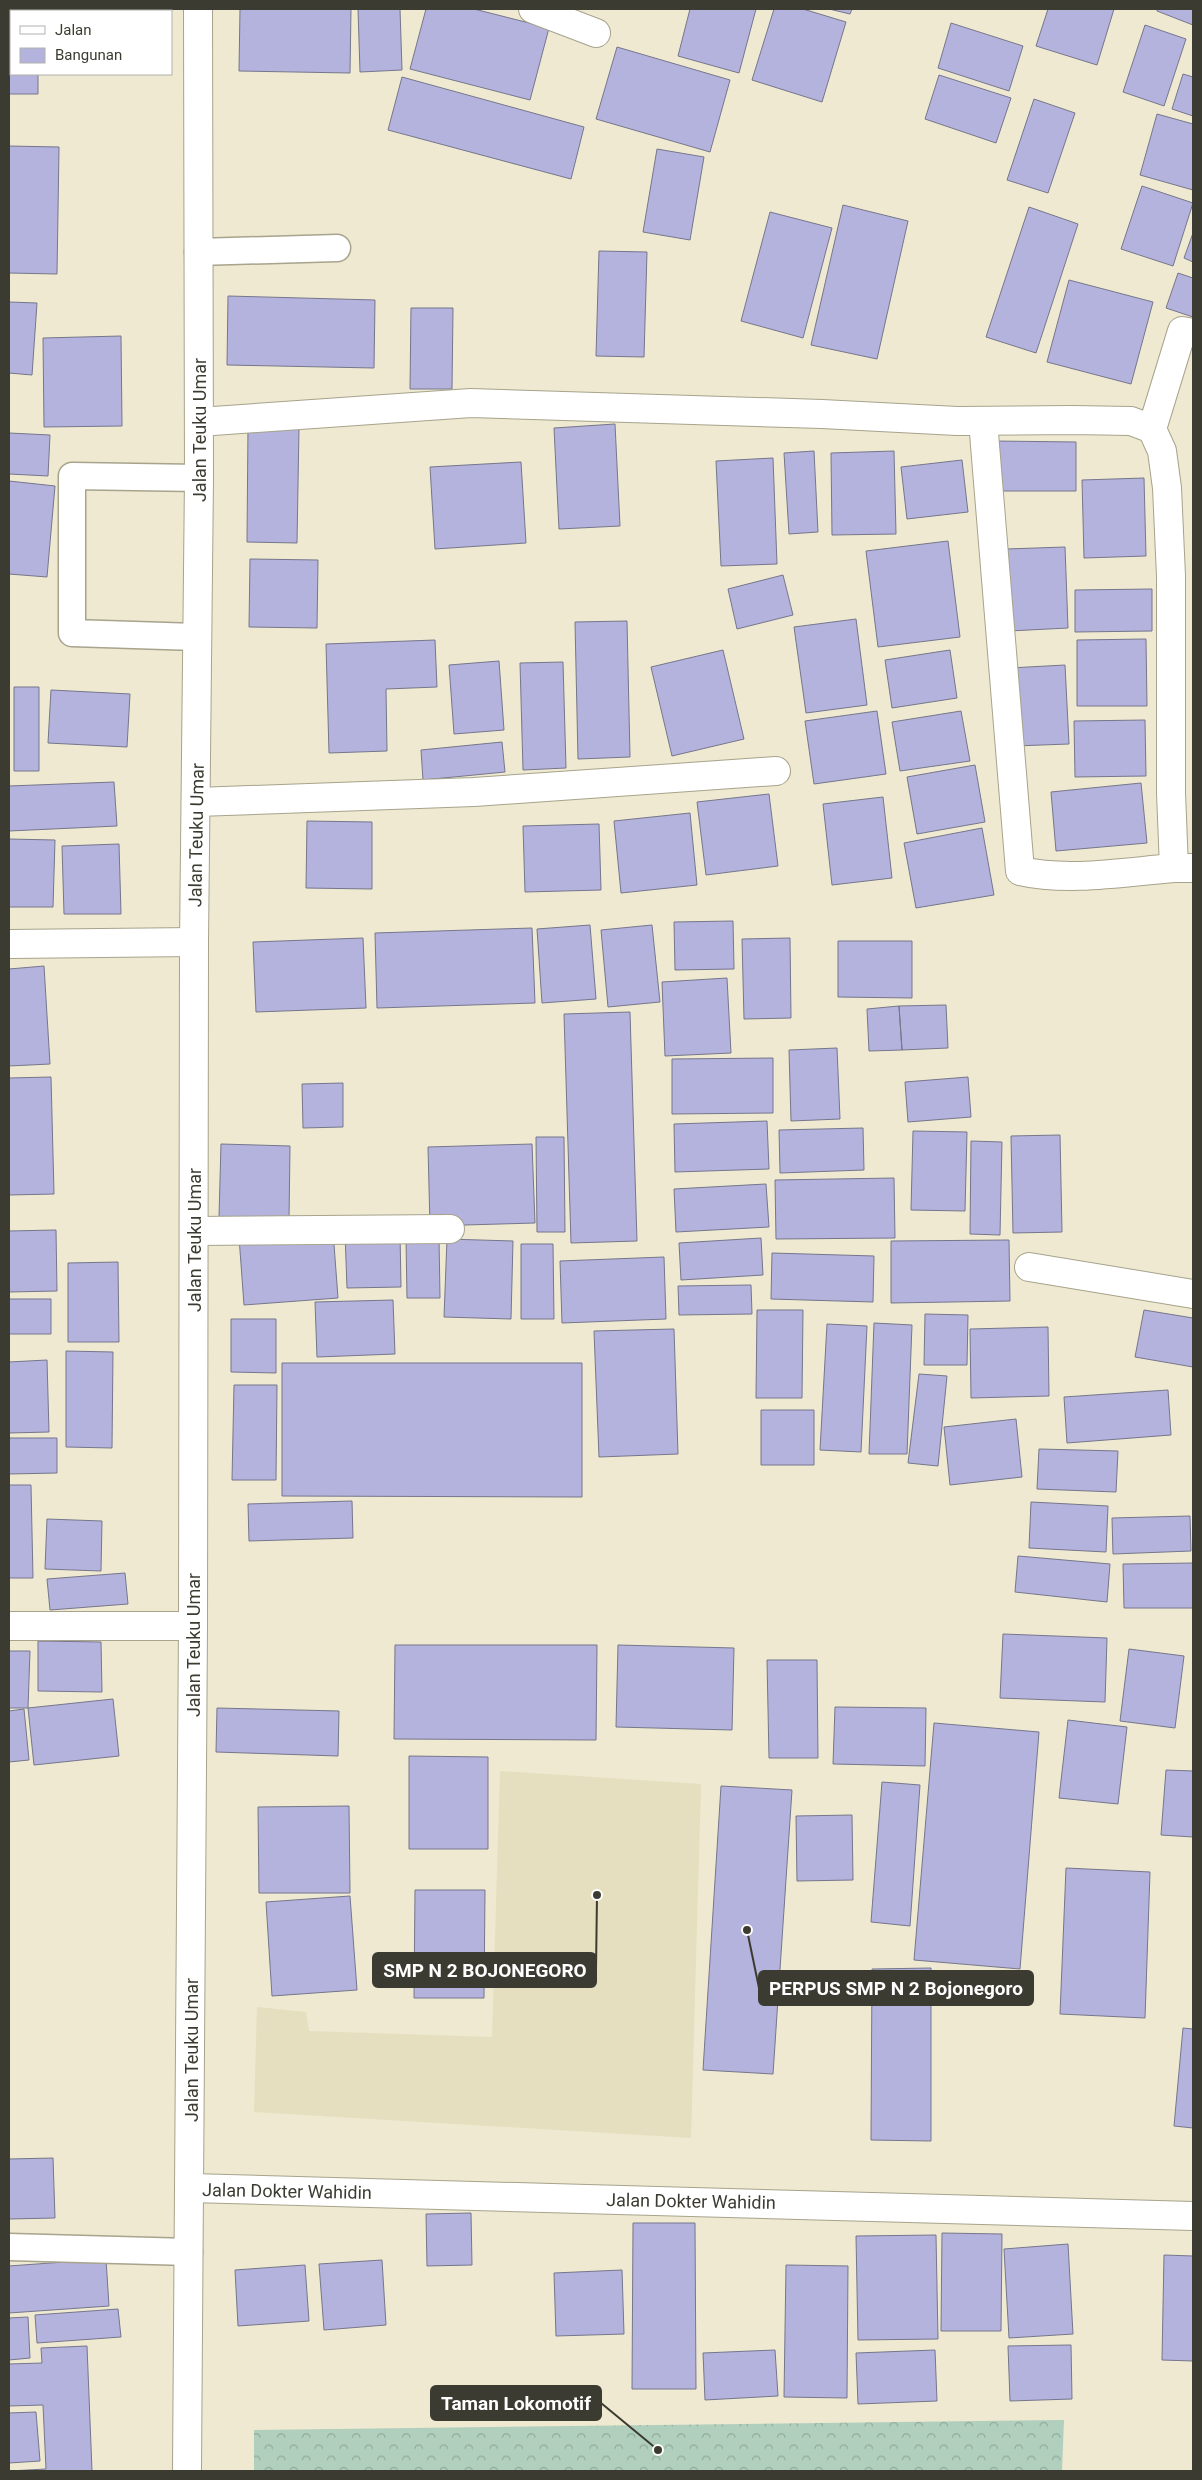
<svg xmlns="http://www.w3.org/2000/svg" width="1202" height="2480" viewBox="0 0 1202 2480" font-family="Roboto,sans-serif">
<defs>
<pattern id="forest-crowns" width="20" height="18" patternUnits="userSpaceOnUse" patternTransform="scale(1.25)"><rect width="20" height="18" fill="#b1cfbd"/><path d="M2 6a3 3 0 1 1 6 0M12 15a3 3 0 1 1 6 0" fill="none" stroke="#91a99a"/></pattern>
</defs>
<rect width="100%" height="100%" fill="#eee9d0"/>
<path fill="#e5dfbf" d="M500,1771L701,1784L691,2138L254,2112L257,2007L306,2012L309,2031L492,2037Z"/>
<path fill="url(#forest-crowns)" d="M1064,2420L1062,2471H254V2430Z"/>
<path fill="#b3b3dd" stroke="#76768c" d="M9,9H77V11L11,12H9Z
M240,9H351L350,73L239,71Z
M358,9H400L402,70L360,72Z
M426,9H474L549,28L530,100L410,69Z
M690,9H756L739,73L678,56Z
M774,9H803L846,22L822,102L752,80Z
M829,9H852L850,14Z
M1048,9H1114L1097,65L1036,46Z
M1157,9H1193V25L1157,11Z
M951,23L1023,46L1009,91L938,68Z
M1145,25L1186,39L1164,106L1123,92Z
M9,27H11V74H38V94H9Z
M617,47L730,80L710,152L596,119Z
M1183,74L1193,77V116L1172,109Z
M939,75L1011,98L996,143L925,119Z
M402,77L584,127L571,179L388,130Z
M1034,99L1075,113L1048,193L1007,180Z
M1157,114L1193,124V190L1140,175Z
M9,146L59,147L57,274L9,273Z
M657,149L704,157L690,240L643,232Z
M1142,186L1193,203L1173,266L1121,249Z
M843,205L908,221L877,359L811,345Z
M1029,207L1078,224L1036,353L986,337Z
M770,212L832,228L803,338L741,321Z
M1193,233V262L1184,258Z
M599,251L647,252L644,357L596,356Z
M1178,273L1193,278V317L1166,308Z
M1069,280L1153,302L1131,384L1047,362Z
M228,296L375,300L374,368L227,365Z
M9,302L37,303L32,375L9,373Z
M411,308H453L452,389H410Z
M121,336L122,426L44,427L43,338Z
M615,424L620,526L559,529L554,428Z
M248,426L299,427L297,543L247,542Z
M9,433L50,435L48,476L9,474Z
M993,441L1076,442V491H992Z
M814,451L818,532L789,534L784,453Z
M894,451L896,534L832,535L831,453Z
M773,458L777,564L721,566L716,461Z
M962,460L968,512L907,519L901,467Z
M521,462L526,543L435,549L430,467Z
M1144,478L1146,556L1084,558L1082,480Z
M9,481L55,486L47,577L9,574Z
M948,541L960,637L878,647L866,551Z
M1065,547L1068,628L1009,631L1006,549Z
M250,559L318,560L317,628L249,627Z
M783,575L793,615L737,629L728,589Z
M1152,589V631L1075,632V590Z
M856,619L867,705L806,713L794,627Z
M627,621L630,757L578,759L575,622Z
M1146,639L1147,706H1077V640Z
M435,640L437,687L386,689L387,751L329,753L326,644Z
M723,650L744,739L672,756L651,667Z
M950,650L957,698L892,708L885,660Z
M499,661L504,730L454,734L449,665Z
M563,662L566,768L523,770L520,663Z
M1065,665L1069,744L1014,746L1010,668Z
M14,687H39V771H14Z
M51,690L130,694L127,747L48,743Z
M877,711L886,774L814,784L805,721Z
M961,711L970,761L900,771L892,722Z
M1145,720L1146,776L1075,777L1074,721Z
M502,742L505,772L423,780L421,750Z
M975,765L985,822L917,834L907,777Z
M114,782L117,826L9,831V786Z
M1141,783L1147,843L1056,851L1051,792Z
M769,794L778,866L706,875L697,802Z
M883,797L892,878L832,885L823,804Z
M690,813L697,885L621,893L614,821Z
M307,821L372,822V889L306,888Z
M599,824L601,890L525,892L523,826Z
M982,828L994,895L916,908L904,843Z
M9,839L55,840L53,907H9Z
M119,844L121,914H64L62,846Z
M733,921L734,969L675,970L674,922Z
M590,925L596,999L542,1003L537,929Z
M652,925L660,1002L608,1007L601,930Z
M532,928L535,1003L377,1008L375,933Z
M363,938L366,1008L256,1012L253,942Z
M790,938L791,1018L744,1019L742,939Z
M838,941H912V998L838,997Z
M44,966L50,1064L9,1066V969Z
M727,978L731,1053L665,1056L662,982Z
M946,1005L948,1048L902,1050L899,1006Z
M899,1006L902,1050L869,1051L867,1009Z
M630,1012L637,1241L571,1243L564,1014Z
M837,1048L840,1119L791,1121L789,1050Z
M773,1058V1113L672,1114V1059Z
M51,1077L54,1194L9,1195V1078Z
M968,1077L971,1117L908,1122L905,1082Z
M343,1083V1127L303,1128L302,1084Z
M767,1121L769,1169L675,1172L674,1124Z
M863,1128L864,1170L780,1173L779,1130Z
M913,1131L967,1132L965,1211L911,1210Z
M1060,1135L1062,1232L1013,1233L1011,1136Z
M536,1137H564L565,1232H537Z
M971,1141L1002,1142L1000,1235L970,1234Z
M221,1144L290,1146L289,1219L219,1217Z
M532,1144L535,1223L430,1226L428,1147Z
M894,1178L895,1238L776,1239L775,1180Z
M766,1184L769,1227L676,1232L674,1189Z
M56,1230L57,1291L9,1292V1231Z
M333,1231L338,1298L244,1305L239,1237Z
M345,1233H400L401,1287L347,1288Z
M439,1238L440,1298H407L406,1239Z
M761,1238L763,1275L681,1280L679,1243Z
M447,1239L513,1241L511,1319L444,1317Z
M1009,1240L1010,1301L891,1303V1241Z
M521,1244H553L554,1319H521Z
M772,1253L874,1256L873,1302L771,1299Z
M664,1257L666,1319L562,1323L560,1261Z
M118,1262L119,1342H68V1263Z
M751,1285L752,1314L679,1315L678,1286Z
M9,1299H51V1334H9Z
M393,1300L395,1354L317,1357L315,1302Z
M757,1310H803L802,1398H756Z
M1144,1310L1193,1318V1367L1135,1357Z
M925,1314L968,1315L967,1365H924Z
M231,1319H276V1373L231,1372Z
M874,1323L912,1325L907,1454H869Z
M827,1324L867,1326L861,1452L820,1450Z
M1048,1327L1049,1396L971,1398L970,1329Z
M674,1329L678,1454L599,1457L594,1331Z
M66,1351L113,1352L112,1448L66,1447Z
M47,1360L49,1432L9,1433V1362Z
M282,1363H582V1497L282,1496Z
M919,1374L947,1376L938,1466L908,1463Z
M234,1385H277L276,1480H232Z
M1168,1390L1171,1435L1067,1443L1064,1397Z
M761,1410H814V1465H761Z
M1016,1419L1022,1477L950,1485L944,1427Z
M9,1438H57V1473L9,1474Z
M1039,1449L1118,1451L1116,1492L1037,1489Z
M9,1485H31L33,1578H9Z
M352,1501L353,1538L249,1541L248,1504Z
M1031,1502L1108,1506L1106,1552L1029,1548Z
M1190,1516L1191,1551L1113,1554L1112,1518Z
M47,1519L102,1521L101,1571L45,1569Z
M1018,1556L1110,1564L1107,1602L1015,1592Z
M1193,1563V1608H1124L1123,1564Z
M125,1573L128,1604L50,1610L47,1579Z
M1003,1634L1107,1638L1105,1702L1000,1698Z
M38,1641L101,1642L102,1692L38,1691Z
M395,1645H597L596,1740L394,1739Z
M618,1645L734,1648L732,1730L616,1727Z
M1129,1649L1184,1656L1175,1728L1120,1721Z
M9,1651H30L28,1708H9Z
M767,1660H817L818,1758H769Z
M113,1699L119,1756L34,1765L28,1708Z
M835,1707L926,1708L925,1766L833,1764Z
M217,1708L339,1711L338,1756L216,1752Z
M24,1709L29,1760L9,1762V1711Z
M1068,1720L1127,1727L1118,1804L1059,1798Z
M934,1723L1039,1732L1020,1969L914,1960Z
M409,1756L488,1757V1849H409Z
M1166,1770L1193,1771V1837L1161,1835Z
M882,1782L920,1785L910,1926L871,1922Z
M721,1786L792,1790L773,2074L703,2070Z
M349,1806L350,1893H259L258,1807Z
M852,1815L853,1880L797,1881L796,1816Z
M1066,1868L1150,1872L1145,2018L1060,2014Z
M415,1890H485L484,1998H414Z
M350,1896L357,1990L272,1996L266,1902Z
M931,1968V2141L871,2140L872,1969Z
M1183,2028L1193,2029V2128L1174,2126Z
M53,2158L55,2218L9,2219V2159Z
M471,2213L472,2265L427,2266L426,2214Z
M633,2223H695L696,2389H632Z
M942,2233L1002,2234L1001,2331H941Z
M936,2235L938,2339L858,2340L856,2236Z
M1068,2244L1073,2334L1009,2338L1004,2249Z
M1164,2255L1193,2256V2361L1162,2360Z
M106,2259L109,2306L9,2313V2266Z
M382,2260L386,2325L324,2330L319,2264Z
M305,2265L309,2321L238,2326L235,2270Z
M786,2265L848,2266L847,2398L784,2397Z
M622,2270L624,2334L556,2336L554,2273Z
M118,2309L121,2337L37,2343L35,2315Z
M28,2317L30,2358L9,2360V2318Z
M1071,2345L1072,2399L1010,2401L1008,2346Z
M87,2346L92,2471H9L46,2469L43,2405L9,2406V2364L42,2363L41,2348Z
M775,2350L778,2396L705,2400L703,2353Z
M935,2350L937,2401L858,2404L856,2353Z
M36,2412L40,2461L9,2463V2413Z"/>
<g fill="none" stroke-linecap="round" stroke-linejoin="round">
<g stroke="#a7a38c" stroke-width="29">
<path id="lane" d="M198,252L337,248
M196,637L72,633V476L199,478
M9,2247L189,2252"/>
</g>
<g stroke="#a7a38c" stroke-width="30">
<path id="street" d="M533,9L596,33
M983,421L1020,871C1069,882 1124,872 1174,868
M199,422L471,403L822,414L957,421L1072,420L1131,421L1152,429L1162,451L1167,488L1171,576V793L1174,868H1193
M1152,429L1182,331L1193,333
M197,802L474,792L776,771
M9,944L194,942
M194,1231L450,1229
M1029,1267L1193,1294
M9,1626H193"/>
</g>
<g stroke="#a7a38c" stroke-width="30">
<path id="secondary" d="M190,2188L1193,2216"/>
</g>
<g stroke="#a7a38c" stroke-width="30">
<path id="primary" d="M187,2471L193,1626L194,942L199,478L198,9"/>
</g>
<use href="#lane" stroke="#fff" stroke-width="26"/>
<use href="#street" stroke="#fff" stroke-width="28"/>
<use href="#secondary" stroke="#fff" stroke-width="28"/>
<use href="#primary" stroke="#fff" stroke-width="28"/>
</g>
<g text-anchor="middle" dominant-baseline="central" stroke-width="4" stroke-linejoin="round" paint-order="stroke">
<g font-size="18" fill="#3c3b31" stroke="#fff">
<text transform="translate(199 430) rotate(-90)">Jalan Teuku Umar</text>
<text transform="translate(196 835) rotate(-89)">Jalan Teuku Umar</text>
<text transform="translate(194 1240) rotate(-90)">Jalan Teuku Umar</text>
<text transform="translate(193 1645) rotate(-90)">Jalan Teuku Umar</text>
<text transform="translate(191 2050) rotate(-90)">Jalan Teuku Umar</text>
<text transform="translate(287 2191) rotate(1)">Jalan Dokter Wahidin</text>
<text transform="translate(691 2201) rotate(1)">Jalan Dokter Wahidin</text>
</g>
</g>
<path fill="none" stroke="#3c3b31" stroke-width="2" d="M597 1895L596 1970M747 1930L759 1988M658 2450L601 2403"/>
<g fill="#3c3b31" stroke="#fff" stroke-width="2">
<circle cx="597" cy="1895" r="5"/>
<circle cx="747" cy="1930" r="5"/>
<circle cx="658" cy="2450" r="5"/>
</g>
<g fill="#3c3b31" stroke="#3c3b31" stroke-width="2">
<rect x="373" y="1953" width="223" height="34" rx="5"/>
<rect x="759" y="1971" width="274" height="34" rx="5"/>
<rect x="431" y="2386" width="170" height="34" rx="5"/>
</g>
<g font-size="19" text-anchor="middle" font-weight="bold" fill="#fff">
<text x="485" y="1977">SMP N 2 BOJONEGORO</text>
<text x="896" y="1995">PERPUS SMP N 2 Bojonegoro</text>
<text x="516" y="2410">Taman Lokomotif</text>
</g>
<rect width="1202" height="2480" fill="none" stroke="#3c3b31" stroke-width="20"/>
<rect x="10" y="10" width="162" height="65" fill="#ffffff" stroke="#b1b1ad"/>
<rect x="20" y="26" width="25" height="8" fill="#ffffff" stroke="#b1b1ad"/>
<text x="55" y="35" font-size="15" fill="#3c3b31">Jalan</text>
<rect x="20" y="48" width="25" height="15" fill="#b3b3dd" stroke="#b1b1ad"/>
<text x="55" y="60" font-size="15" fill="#3c3b31">Bangunan</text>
</svg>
